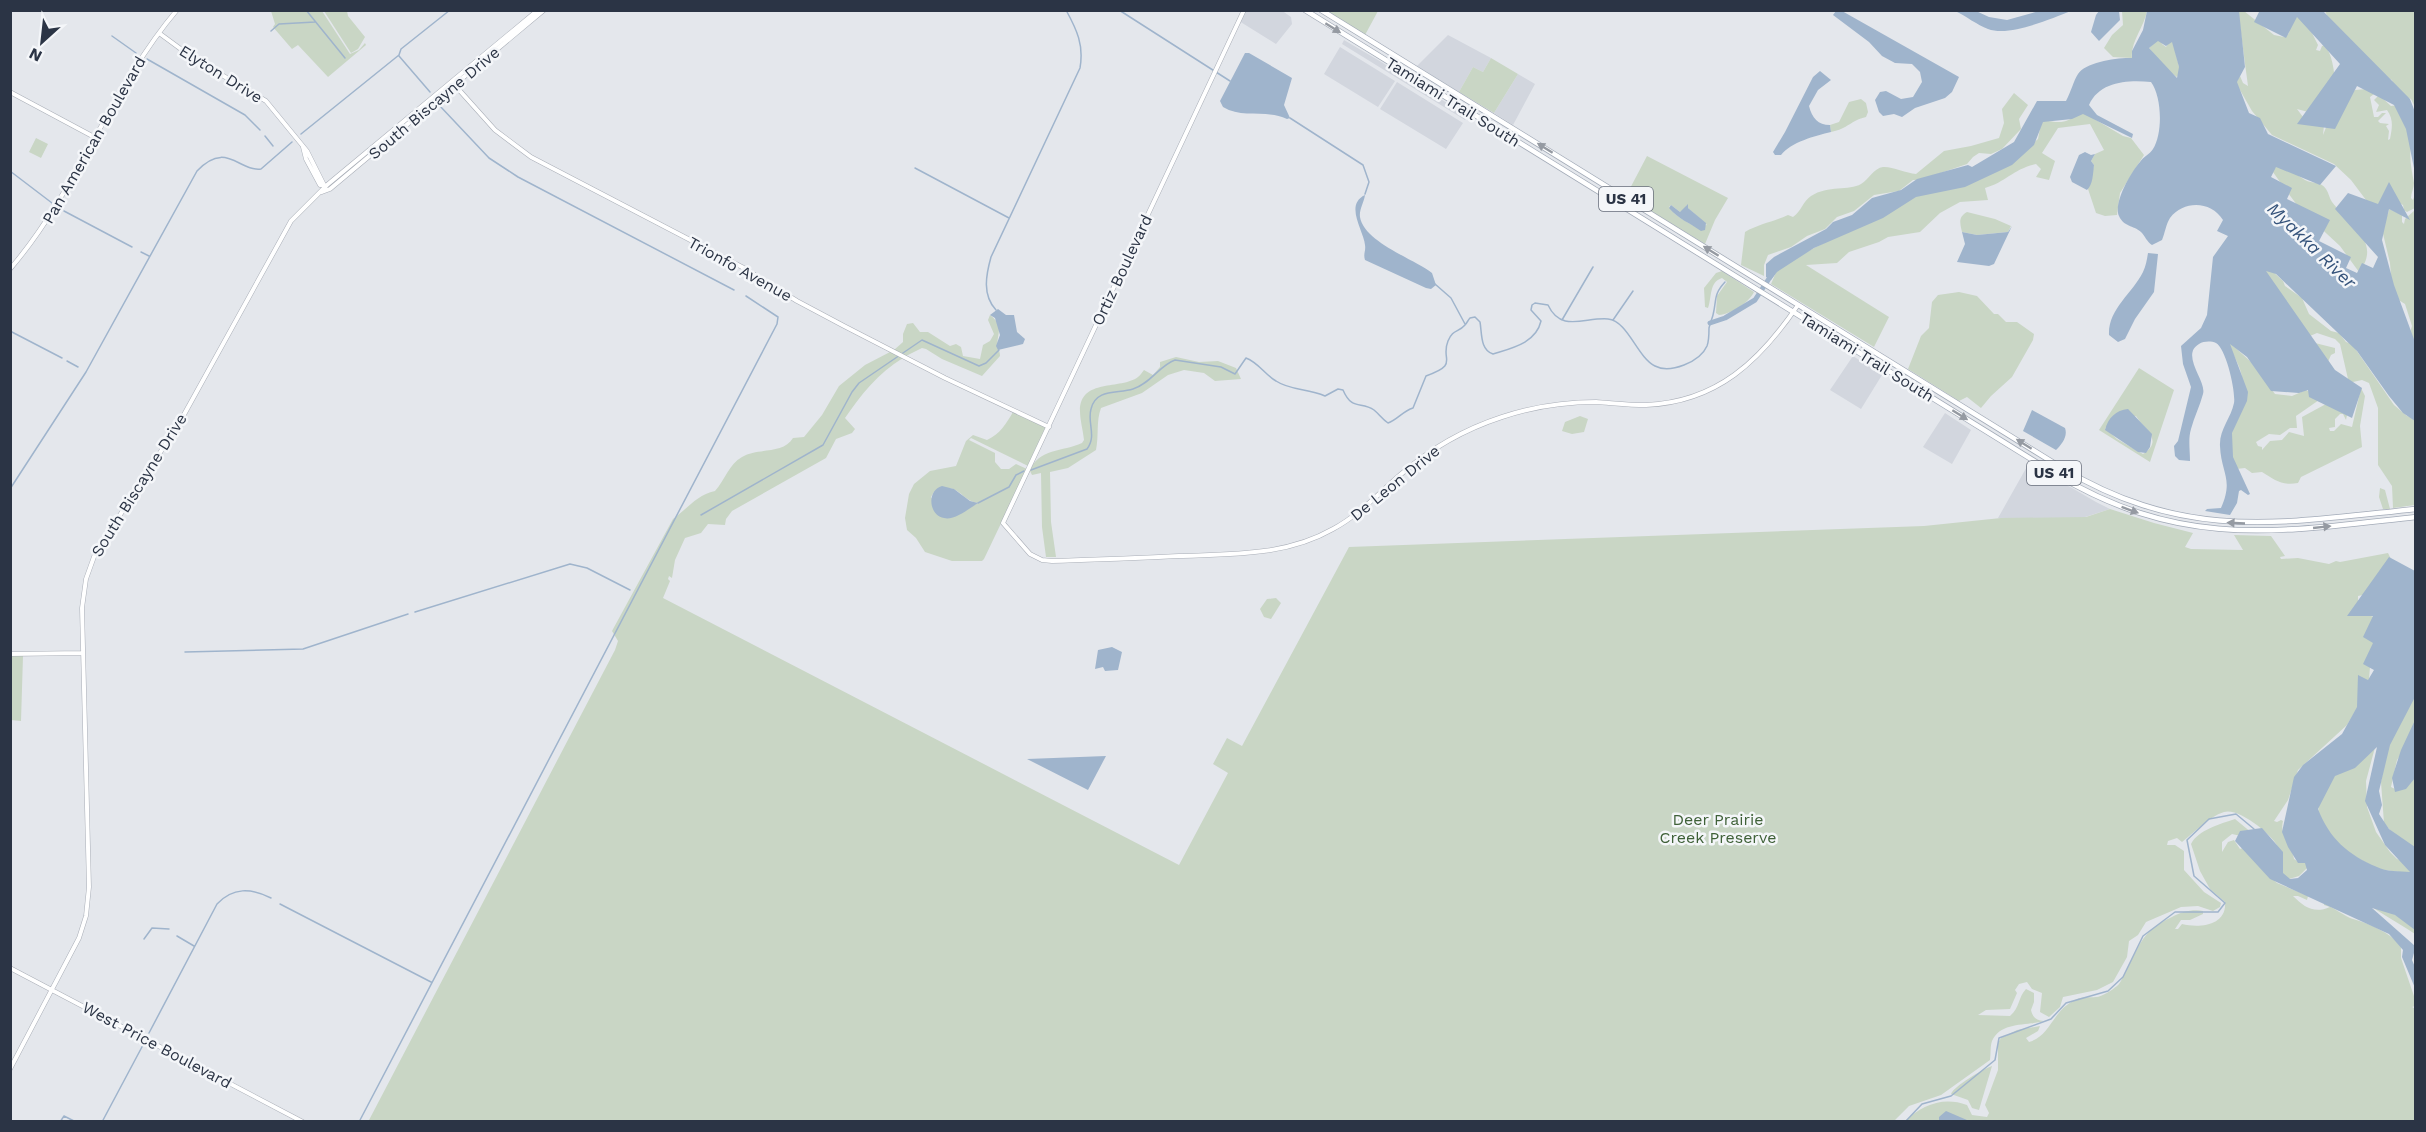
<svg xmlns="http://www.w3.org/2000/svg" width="2426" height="1132" viewBox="0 0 2426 1132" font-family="'Work Sans',sans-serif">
<rect width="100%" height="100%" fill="#e4e7ec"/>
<path fill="#d2d6de" d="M1281,10L1291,17L1292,24L1276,44L1239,21L1245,11Z
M1448,35L1491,58L1483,72L1473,67L1459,92L1417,66Z
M1344,40L1378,60L1468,116L1465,120L1342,44Z
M1340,47L1395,81L1378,107L1324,74Z
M1518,74L1535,84L1513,125L1494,113Z
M1397,82L1463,123L1446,149L1380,109Z
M1853,356L1882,375L1861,409L1830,390Z
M1945,413L1971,430L1952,464L1923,447Z
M2029,463L2096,502L2110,509L2082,518L2006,520L1998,518Z"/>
<path fill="#c9d6c5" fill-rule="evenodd" d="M1327,10L1378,11L1365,35L1327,12Z
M271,11H322L350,54L359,50L365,43L366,45L328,77L298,45L292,49L273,27L275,24Z
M324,11H347L348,16L365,37L358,49L351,53Z
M2122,11H2147C2144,27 2130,43 2132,58L2113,57L2104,48L2112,35L2123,25Z
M2238,11H2244L2274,35L2284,37L2289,33L2290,25L2298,15L2311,31L2318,45L2316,50L2320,51L2322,46L2325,45C2332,55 2334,69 2335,81L2308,112L2297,109L2306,121L2324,125L2323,135L2327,125L2355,90L2378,88L2377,92L2370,97L2374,117H2378L2382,113H2386L2378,121L2380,123L2389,124L2386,126L2389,131L2388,140L2390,139C2392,128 2394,120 2387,110L2376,112L2379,105L2374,100L2379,95L2391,106L2398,105L2415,134C2407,151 2411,166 2414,183C2414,188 2411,193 2411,198L2413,200L2415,194V208L2407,212L2404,210L2403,205L2389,198L2383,208L2369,204L2351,180L2334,164L2272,135L2252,111L2236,83L2240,76L2243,83L2248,86Z
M2325,11H2415V107L2411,99L2395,92L2392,80L2378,74L2338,39Z
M2160,38L2162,44L2166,47L2171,39L2173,42L2180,71L2177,77L2167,70L2149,48Z
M1491,58L1518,74L1494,113L1459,92L1473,67L1483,72Z
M2014,93L2028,105L2019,119L2021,129L2002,149L1991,154L1979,153L1973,157L1967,164L1920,180H1913L1899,191L1874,195L1854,211L1837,217L1825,229L1807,236L1791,247L1768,255L1764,265V276L1741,265L1745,232C1759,224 1773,222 1788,215L1793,217C1801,212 1803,201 1811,196C1828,185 1849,191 1861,184C1869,179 1874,168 1883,167C1891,166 1906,173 1916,174L1944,151L1971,146L1999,138L2004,123L2002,109Z
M1861,99L1866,103L1868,112L1866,117C1851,120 1848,129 1831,132L1830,125L1839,122L1849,102Z
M2081,111L2123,136L2131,138L2144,155L2120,193L2117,215L2105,216L2096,213L2088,189L2094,165L2091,161L2095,154L2104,150L2090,124L2058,128L2042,153L2055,161L2049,180L2036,177L2041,169L2036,164C2013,169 2006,182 1985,188L1988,200L1960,202L1940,213L1920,232L1888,237L1879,242L1849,252L1837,263L1806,265L1889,317L1874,347L1771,284L1777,270L1801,255L1899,203L2031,145L2038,139L2041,123L2044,120C2061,124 2068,123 2081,111Z
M36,138L48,144L41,158L29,152Z
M2269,150C2281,160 2292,172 2305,180C2312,184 2321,181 2326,189C2329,193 2329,198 2332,202C2348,223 2383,242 2359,272L2340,246L2300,209L2285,189L2268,165Z
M1647,156L1728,198L1715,220L1705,244L1626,196ZM1687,205L1688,208L1707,225L1696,227C1687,222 1676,217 1669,207L1671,205L1680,212L1684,210Z
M2389,209L2402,215V222L2404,224L2405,219L2415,210V362L2409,336L2412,326L2405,304L2397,299L2392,288L2390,263L2380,221L2388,214Z
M1967,212L1995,219L2011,226L2008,232L1977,235L1962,232C1960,223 1958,217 1967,212Z
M2265,268H2269L2283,281L2285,286L2302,298L2309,314L2331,331L2339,333L2346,342L2352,344L2394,405L2407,416L2415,418V505L2393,508L2392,486L2378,465V408L2369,383L2362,380L2330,387L2325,385L2321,379H2313C2324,367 2331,360 2314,346L2315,343L2335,348V353L2331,355L2323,373L2332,369L2341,382L2348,379L2340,344L2335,339L2317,333L2298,341L2293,339L2291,335L2301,330L2302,326L2294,317L2266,297L2264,293L2271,289C2273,280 2266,276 2265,268Z
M1722,271L1754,292C1749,303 1731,314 1719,315L1716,313L1717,296L1727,282L1722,278C1709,282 1712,297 1708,308L1705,307L1704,288L1716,273Z
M1959,292L1977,296L1994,314H1998L2006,322H2017L2034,334L2033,340L2012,377L1991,396L1981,408L1967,397L1959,401L1908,369L1921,336L1929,328L1932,302L1938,295Z
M990,315C1006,327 995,336 998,347C999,350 1000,353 1000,356L982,376L942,359L926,349L922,348L906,356L894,350L903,342V334L907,324L913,323L920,332H928L950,346L956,344L961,347L963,356L980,359L983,345L990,341L994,334L988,320Z
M2229,342L2251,362L2275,394L2292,396L2306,390L2316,395L2319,400L2296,416L2297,428H2290L2280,435L2269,434L2256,442L2258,446L2262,447V450L2270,441L2282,440L2289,432L2304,436L2302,417L2326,404L2347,415L2346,420L2343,414H2340L2335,419V427L2329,428L2330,431H2334L2341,424L2352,427L2361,388L2365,396L2360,426L2362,447L2301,477L2298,483C2282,486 2275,480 2262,472L2252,473L2245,468L2236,469C2223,437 2240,412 2242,382C2243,367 2231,355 2229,342Z
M890,352L903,358C878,373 861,395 845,418L855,429L852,433L836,439L826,458L732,511L726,519L725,525L708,524L701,533L685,538L675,560L672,578L669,576L668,579L670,581L663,598L1179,865L1228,773L1213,764L1227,738L1242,746L1349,547L1924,526L2001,518L2086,517L2110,509L2154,523L2193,533L2185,547L2191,549L2243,550L2234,535L2271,536L2285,556L2280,557L2281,559L2298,558L2329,564L2336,561L2340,562L2388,553L2391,559L2367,594L2358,596V600L2371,616L2379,619L2382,617L2371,655L2369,679L2359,705L2347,725L2298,770L2288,800L2274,821L2277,822L2281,820L2283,821C2279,836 2292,845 2294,859L2297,861L2304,859L2308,867L2299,876L2289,879L2283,877C2282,868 2282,856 2279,849C2274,835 2238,807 2224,812C2208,817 2195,832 2182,842L2177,838L2168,841L2167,845H2175L2184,851V870L2204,892L2221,903L2220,907L2213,911L2198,906L2181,907L2146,922L2138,935L2129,941L2127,957L2113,982L2097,990L2063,997L2060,1007L2049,1017L2040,1012L2042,993L2032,989L2027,982L2019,984L2015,990L2017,993L2010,1009L1986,1010L1978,1015L2010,1016C2020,1008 2018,997 2026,989L2034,993V1002L2031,1010C2033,1018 2036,1020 2044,1021C2028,1026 2001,1021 1992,1041C1990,1047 1991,1053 1990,1060L1941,1095L1909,1106L1894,1121L368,1122L615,650L618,641L612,631L673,519C688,508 697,495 715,491C725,480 729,464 742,457C758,447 783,455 793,438L804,437L822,415L839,386L865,365Z
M1176,357L1199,362L1218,361L1236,368L1241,379L1215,381L1204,373L1184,370L1168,375L1142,393L1101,408C1096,421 1099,436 1096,450L1068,468L1050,472L1051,522L1056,557H1046L1042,527L1041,473L1032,475L1030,471C1038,448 1063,452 1082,443L1084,440C1083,430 1080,420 1080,411C1080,378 1121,390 1138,377C1141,375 1142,372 1144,370L1153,375L1160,367V362Z
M2139,368L2174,390L2150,462L2099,430ZM2136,416C2143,428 2165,440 2143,454L2117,439L2105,428Z
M1013,412L1047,428L1028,466L971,438L969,440L995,453V462L1001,469H1009L1016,464L1027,469L984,559L982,561H952L925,552L916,538L907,530L905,518L909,494L914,484L930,471L956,466L966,441L973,435L987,440C1000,434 1006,424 1013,412ZM948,488C961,489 964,501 978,503L954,516L944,518L931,497L934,492Z
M1580,416L1588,419L1584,432L1572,434L1562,431L1565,422Z
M2380,488L2385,490L2390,509H2383L2379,497Z
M1276,598L1281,603L1271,619L1264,617L1260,609L1267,599Z
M11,656H23L21,721L11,720Z
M2415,696V733L2397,760L2391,787L2395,789L2415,774V850L2390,830L2384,823L2381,782L2389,740L2400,717Z
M2377,740L2366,781L2367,807L2376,832L2390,852L2397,859L2407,862L2415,874L2377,869L2337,846L2318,819L2319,798L2329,779Z
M2235,819L2252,833L2241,836L2232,834L2222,842V852L2228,842L2234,840L2240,849L2245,847L2268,875L2277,883L2308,896L2307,900L2298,896H2293C2304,907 2314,914 2330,907L2324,905V903C2332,907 2346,917 2353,919C2370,924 2389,932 2401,946V958L2415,999V1006L2412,1007L2416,1009L2415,1121L1904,1122C1922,1105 1943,1096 1967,1105L1972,1115L1987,1117L1989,1113L1985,1105L1998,1070V1043L2001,1038L2017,1030L2040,1026L2038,1031L2026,1038L2029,1042C2048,1037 2052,1016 2067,1005C2081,995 2082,998 2096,997C2102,997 2112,990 2117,986C2121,983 2123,976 2126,971C2141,943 2142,931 2172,917C2181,912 2193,909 2203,911V914L2190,920H2181L2175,929H2178L2182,924C2199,928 2227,926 2225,902L2210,889L2200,871L2191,844C2198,830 2220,824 2235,819Z
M2358,896L2415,925V934C2396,921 2375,911 2358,896Z
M1992,1066L1979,1110L1972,1108L1968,1100L1951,1094C1954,1086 1983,1069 1992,1066Z"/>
<path fill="#9fb4cc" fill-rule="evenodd" d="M1836,11H1842L1959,77L1952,92L1945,98L1915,108L1902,117L1894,114L1883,116L1879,112L1875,100L1880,92L1886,91L1901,99L1913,97L1922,82L1920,72L1912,64L1895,63L1882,56L1869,42L1833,15Z
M1955,11H1976L1989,17L2007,20L2039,11H2071C2050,19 2010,37 1988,29C1977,25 1966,16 1955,11Z
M2099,11H2119L2120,20L2099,41L2091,32L2096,15Z
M2147,11H2239L2245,67L2237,82L2249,113L2260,118L2268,134L2336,166L2320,185L2276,167L2271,177L2292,188L2287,199L2330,220L2319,241L2351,257L2346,268L2357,273L2362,263L2373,268L2378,257L2335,209L2348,193L2378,204L2389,182L2410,220L2389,209L2382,240L2394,285L2415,342V421L2403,413L2389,396L2357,351L2276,274L2266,271L2335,370L2362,388L2352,418L2309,397L2308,390L2299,393L2271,391L2247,357L2230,344L2248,392L2247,401L2232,433L2233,457L2250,494L2248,495L2241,490L2239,491L2237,503L2230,515L2205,511L2207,509L2221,508C2234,479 2221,473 2220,446C2219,430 2231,418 2234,403C2236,392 2226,348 2216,343C2211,341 2204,341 2199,344C2180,355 2207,381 2203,394C2200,406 2194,417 2191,429C2188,439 2190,450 2190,461L2179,460L2175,456L2174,446L2178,441L2191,387L2183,364L2181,346L2201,328L2207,315L2213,257L2228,236L2217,231L2223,220C2211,201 2184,200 2170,218C2166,224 2165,233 2162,240L2152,245C2147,242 2145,236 2141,232C2133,225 2124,227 2119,216C2113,203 2131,172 2140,162C2143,157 2150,154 2153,149C2163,133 2162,97 2151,82C2128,80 2100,81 2089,105L2097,115L2133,134L2132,138L2083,114L2072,119L2043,122L2034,145L2012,165L1965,187L1916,197L1883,218L1814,248L1777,272L1771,280L1766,277V264L1774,257L1826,229L1833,222L1852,215L1872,198L1901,190L1917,179L1968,165L1972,167L2014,142L2037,101H2066C2071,92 2073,82 2078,74C2085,62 2119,57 2132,58V51L2143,30ZM2158,41L2166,46L2172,42L2179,67L2177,78L2149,48Z
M2257,11H2323L2410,99L2415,112V173L2406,129L2394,105L2357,86L2335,129L2297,124L2340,64L2297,17L2286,38L2254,22L2259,12Z
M1245,53H1249L1292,78L1284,105L1290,118L1287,119C1266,109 1243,119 1223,107L1220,101Z
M1820,71L1831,80L1818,90L1809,106C1812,118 1818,125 1830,125L1831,132C1815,136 1791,142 1781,155H1775L1773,152L1785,132L1813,77Z
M2085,152L2091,155L2095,154L2091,161L2094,165C2093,173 2093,185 2087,190L2072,182L2070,177L2079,155Z
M1365,195C1364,202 1359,210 1360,217C1364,242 1414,259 1432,273L1436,285L1431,289L1426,288L1365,260C1363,254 1366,251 1365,245C1364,231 1344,205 1365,195Z
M1688,204V208L1706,223L1705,230L1701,231C1690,223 1678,219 1669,208L1671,205L1680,212Z
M2012,226L1994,264L1989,266L1957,262L1965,244L1962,232L1977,235L2008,232Z
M2148,253L2158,254L2154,292L2135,319L2125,339L2118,342L2109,335C2108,309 2132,294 2143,272C2146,266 2147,259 2148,253Z
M998,309L1006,315H1014L1017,332L1025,339L1023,344L998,350L996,346L1000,335L995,318L990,315Z
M2128,409L2152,434L2150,447L2146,453L2138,452L2105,430C2108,418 2116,410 2128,409Z
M2032,410L2065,428C2068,436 2062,444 2056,450L2023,431Z
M942,486L954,489L970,501L978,503C970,508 954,521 944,518C928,515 927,490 942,486Z
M2389,557L2415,571V697L2390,745L2379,791L2382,805L2379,814L2389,829L2415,847V930L2395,915L2372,908L2415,946V953H2414L2412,960L2415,967V988L2402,957L2403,950L2389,934L2270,879L2235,841L2240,831L2262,828L2283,852V873L2290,879L2298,878L2307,870L2305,863H2298L2288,847L2282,832L2294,777L2303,765L2342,734L2357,707L2358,675L2368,680L2374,670L2363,664L2373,643L2363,637L2373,616H2347ZM2377,747L2365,801L2385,845L2410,872C2400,871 2386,872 2377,867C2348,855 2329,838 2318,809L2335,776L2355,768Z
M1112,647L1122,652L1118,670L1105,671L1103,667L1095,669L1098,650Z
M2415,720V778L2406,789L2395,792L2392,778L2401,750Z
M1106,756L1088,790L1027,759Z
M1946,1111L1967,1120L1939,1121V1117Z"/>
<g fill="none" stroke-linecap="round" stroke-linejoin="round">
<path stroke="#9fb4cc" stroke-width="1.5" d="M306,10L345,58
M1119,10L1230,81
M271,31L279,24L315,22
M112,36L136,53
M399,56L430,92
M147,59L245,115L260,130
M439,105L489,158L518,177L734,290
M1290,118L1363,165L1369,182L1365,194
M301,134L399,55L401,49L450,10
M265,136L273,146
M915,168L1009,218
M10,171L52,203
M64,211L132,247
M141,252L149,256
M1435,284L1451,298L1465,324
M996,310C982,295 986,275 991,257L1080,68C1084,45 1077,30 1066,10
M1562,320L1593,267
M1613,320L1633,291
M10,331L62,358
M67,361L78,367
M1031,470L1087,449C1097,436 1087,423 1091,409C1096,388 1118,394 1133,389C1150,384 1160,365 1175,360L1221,367L1235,374L1246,358C1259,363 1264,374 1276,381C1291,391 1308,388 1325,396L1338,389L1343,390C1352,411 1361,401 1374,410C1379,414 1382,419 1388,423C1397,420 1403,411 1413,408L1426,376C1460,364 1440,360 1448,341C1453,329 1458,333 1465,325C1467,323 1468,320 1470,318L1475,317L1480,322C1482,333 1480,350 1493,354C1512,348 1536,343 1541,321L1531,310L1532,305L1535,303L1548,305C1561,333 1585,317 1608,319C1628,321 1637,357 1655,366C1670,374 1700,362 1707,346C1709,341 1709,333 1709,328C1710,323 1712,319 1713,315C1717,299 1713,295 1725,282
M10,489L86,372L197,171C226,140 239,172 261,169L292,142
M978,503L1009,487L1016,475L1024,471
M701,515L823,445L852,392L859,383L922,340L979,366L986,363L999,350
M415,612L570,564L587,568L630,590
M185,652L303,649L408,614
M280,904L431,982
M177,936L194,946
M144,939L152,928L169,929
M149,1033L217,904C233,887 251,888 271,898
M60,1122L64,1116L76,1122
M102,1122L143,1045
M359,1122L777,324L778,317L746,296
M1905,1122L1922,1104L1951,1096L1995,1060L1999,1038L2051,1019L2066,1003L2108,991L2123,977L2143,936L2175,912H2218L2225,903L2194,876L2187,840L2209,819L2236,814L2254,829"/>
<path stroke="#9fb4cc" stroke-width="5" d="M1710,323L1725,318L1755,300L1772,274"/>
<g stroke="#a9aeb7" stroke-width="5">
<path id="secondary" d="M1244,10L1003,523L1030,554L1042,560L1052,561C1094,560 1136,558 1179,556C1232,554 1286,556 1333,529C1359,515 1378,494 1400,475C1430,449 1465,429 1502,417C1532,407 1564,402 1596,402C1612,403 1629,405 1646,405C1717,402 1760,361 1798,305
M159,33L193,58L266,101L307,151L324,185H320L306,159L303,147
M452,82L495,130L531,157L742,267L797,301L844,326L945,378L1049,427
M10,92L96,138
M322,192L330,189L544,10
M10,269C78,190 110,89 177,10
M10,654L83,653
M10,968L303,1122
M10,1069L79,938L86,916L89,887L82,608L86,579L95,554L181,420L291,221L327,185L538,10"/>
</g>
<g stroke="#a3abb8" stroke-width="6">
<path id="primary" d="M1305,10L2057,475C2184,550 2277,532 2416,517
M1321,10L2062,468C2186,542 2280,523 2416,509"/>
</g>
<use href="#secondary" stroke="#fff" stroke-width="4"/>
<use href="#primary" stroke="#fff" stroke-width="4.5"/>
</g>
<defs><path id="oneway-solid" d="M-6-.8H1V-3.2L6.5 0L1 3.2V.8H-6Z" transform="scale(1.5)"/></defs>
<g fill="#959aa2">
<use href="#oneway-solid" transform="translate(1333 28) rotate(32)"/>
<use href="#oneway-solid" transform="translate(1545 148) rotate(-148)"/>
<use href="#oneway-solid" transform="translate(1711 251) rotate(-148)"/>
<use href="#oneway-solid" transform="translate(1960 415) rotate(32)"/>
<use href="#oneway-solid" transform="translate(2024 444) rotate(-148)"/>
<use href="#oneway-solid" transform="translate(2130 510) rotate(20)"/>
<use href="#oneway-solid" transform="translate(2236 523) rotate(-177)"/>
<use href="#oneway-solid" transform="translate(2322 527) rotate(-6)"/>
</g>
<g text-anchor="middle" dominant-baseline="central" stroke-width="5" stroke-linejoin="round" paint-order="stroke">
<g fill="#f4f6f9" stroke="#676e7b" stroke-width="1.5">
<rect x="1599" y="187" width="54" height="24" rx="4.5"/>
<rect x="2027" y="461" width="54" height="24" rx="4.5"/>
</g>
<g font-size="15" font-weight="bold" fill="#2b3445">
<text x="1626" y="199">US 41</text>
<text x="2054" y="473">US 41</text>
</g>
<g font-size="16" fill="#2b3445" stroke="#f4f6f9">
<text transform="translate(221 74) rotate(32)">Elyton Drive</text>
<text transform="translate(1453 102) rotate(32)">Tamiami Trail South</text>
<text transform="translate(434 103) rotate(-40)">South Biscayne Drive</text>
<text transform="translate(94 140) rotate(-60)">Pan American Boulevard</text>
<text transform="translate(740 269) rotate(29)">Trionfo Avenue</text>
<text transform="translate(1122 270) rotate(-65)">Ortiz Boulevard</text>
<text transform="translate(1867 357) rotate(32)">Tamiami Trail South</text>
<text transform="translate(1395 483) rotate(-39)">De Leon Drive</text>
<text transform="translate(139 485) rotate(-58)">South Biscayne Drive</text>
<text transform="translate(157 1045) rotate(28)">West Price Boulevard</text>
</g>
<g font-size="16" fill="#3f6138" stroke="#f4f6f9">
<text x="1718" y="819">Deer Prairie<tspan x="1718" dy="18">Creek Preserve</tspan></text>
</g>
<g font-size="18" font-style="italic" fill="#34527a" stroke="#f4f6f9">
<text transform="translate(2312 245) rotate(44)">Myakka River</text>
</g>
</g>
<rect width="2426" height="1132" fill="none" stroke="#2b3445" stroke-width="24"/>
<g transform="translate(42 42) rotate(207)" stroke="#f4f6f9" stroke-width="4.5" paint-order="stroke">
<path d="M0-4.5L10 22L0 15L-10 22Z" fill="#2b3445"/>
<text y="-9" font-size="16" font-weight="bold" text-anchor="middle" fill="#2b3445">N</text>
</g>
</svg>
